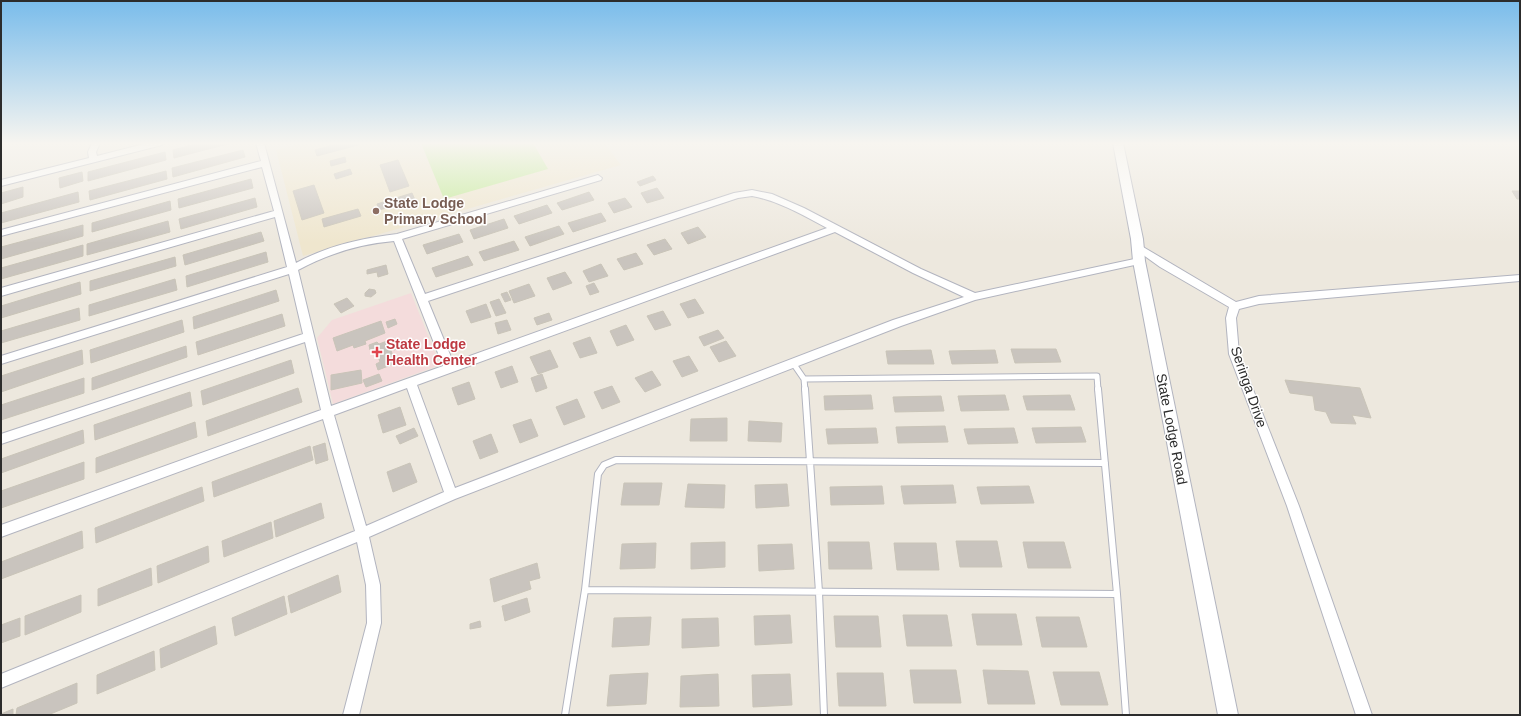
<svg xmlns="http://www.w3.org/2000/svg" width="1521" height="716" viewBox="0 0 1521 716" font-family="Helvetica,sans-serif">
<rect width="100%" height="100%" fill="#ede8de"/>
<path fill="#efe6ce" d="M301,143H604L621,165L303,256L276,150Z"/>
<path fill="#f4dcdc" d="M411,293L440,365L333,404L317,338L332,320Z"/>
<path fill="#c3eb97" d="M421,143H533L548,169L444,199Z"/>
<path fill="#c9c4be" stroke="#c9c4b8" d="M200,143H231L174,158L173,150Z
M341,143H358V145L317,156L315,150Z
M243,150L245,157L173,177L172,168Z
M165,152L166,160L88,181V172Z
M345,157L346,162L331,166L330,161Z
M398,160L409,186L390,192L380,165Z
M350,169L352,174L336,179L334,174Z
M166,171L167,179L90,200L89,191Z
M82,172L83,181L60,188L59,178Z
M653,176L656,180L640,186L637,182Z
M251,179L253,188L179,208L178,199Z
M314,185L324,213L302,220L293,191Z
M23,187V197L1,204V193Z
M657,188L664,198L647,203L641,193Z
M1512,191H1520V199H1517Z
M78,192L79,202L1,223V213Z
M589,192L594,200L562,210L557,203Z
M412,193L415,200L379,210L377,204Z
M255,198L257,207L181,229L179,219Z
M625,198L632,207L614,213L608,203Z
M170,201L171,210L92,232V223Z
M547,205L552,213L519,224L514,216Z
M358,209L361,216L324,227L322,219Z
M601,213L606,221L573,232L568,223Z
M504,219L508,228L474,239L470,230Z
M168,221L170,232L87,255V244Z
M83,225V236L1,259V247Z
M559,226L564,234L530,246L525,237Z
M698,227L706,237L688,244L681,233Z
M261,232L264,241L185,265L183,255Z
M459,234L463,242L427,254L423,245Z
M665,239L672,249L654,255L647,245Z
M514,241L519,250L484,261L479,252Z
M83,245V256L1,279V268Z
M266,252L268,262L187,287L186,276Z
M636,253L643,264L624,270L617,259Z
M468,256L473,265L436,277L432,268Z
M175,257L176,266L90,291V281Z
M601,264L608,276L589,282L583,271Z
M386,265L388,274L378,277L377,272L367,274V270Z
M565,272L572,283L553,290L547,278Z
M175,279L177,290L89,316V305Z
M80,282L81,294L1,318V306Z
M594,283L599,292L590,295L586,286Z
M529,284L535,296L514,303L509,291Z
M369,289L375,290L376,293L371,297L365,296V293Z
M276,290L279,301L194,329L193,317Z
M507,292L511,300L505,302L501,294Z
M347,298L354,306L341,313L334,304Z
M499,299L506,313L496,316L490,302Z
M695,299L704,313L688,318L680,304Z
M486,304L491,317L471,323L466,311Z
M79,308L80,320L1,343V331Z
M663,311L671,325L655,330L647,316Z
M549,313L552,320L537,325L534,318Z
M282,314L285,326L198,355L196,342Z
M395,319L397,324L388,328L386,322Z
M182,320L184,332L91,363L90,350Z
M507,320L511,330L498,334L495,323Z
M381,321L385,333L365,341L366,344L354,348L353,345L337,351L333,338Z
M626,325L634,340L617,346L610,331Z
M718,330L724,338L704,346L699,337Z
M590,337L597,353L580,358L573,343Z
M387,341L396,363L378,370L376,364L380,362L375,348L370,350L369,345L377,342L379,344Z
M726,341L736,356L719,362L710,347Z
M398,342L401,347L394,350L391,345Z
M186,346L187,357L92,390V378Z
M1011,349H1056L1061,362L1015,363Z
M82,350L83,364L1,392V376Z
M550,350L558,367L538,374L530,357Z
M931,350L934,364H888L886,351Z
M995,350L998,363L952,364L949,351Z
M689,356L698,371L682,377L673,361Z
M291,360L294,373L203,405L201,391Z
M512,366L518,382L501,388L495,372Z
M361,370L362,383L331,390V375Z
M652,371L661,385L645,392L635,378Z
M379,374L382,381L366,387L363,380Z
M542,374L547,388L536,392L531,378Z
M84,378V393L1,420V405Z
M1285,380L1360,388L1371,418L1352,415L1356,424L1331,423L1326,412L1315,410L1313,396L1290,393Z
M469,382L475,399L458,405L452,388Z
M612,386L620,402L602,409L594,392Z
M298,388L302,402L208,436L206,421Z
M190,392L192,406L95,440L94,425Z
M871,395L873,409L825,410L824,396Z
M1005,395L1009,410L961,411L958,396Z
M1070,395L1075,410H1027L1023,396Z
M941,396L944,411L895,412L893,397Z
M577,399L585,417L564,425L556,407Z
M400,407L406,425L383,433L378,415Z
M727,418V441H690L691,419Z
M531,419L538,436L520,443L513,425Z
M749,421L782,423L781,442L748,441Z
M195,422L197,437L96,473V458Z
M945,426L948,442L898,443L896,427Z
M1081,427L1086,442L1036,443L1032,428Z
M414,428L418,436L400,444L396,436Z
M876,428L878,443L828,444L826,429Z
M1014,428L1018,443L968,444L964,429Z
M83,430L84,443L1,473V459Z
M491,434L498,452L480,459L473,441Z
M325,443L328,460L316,464L313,447Z
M310,446L313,460L214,497L212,482Z
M84,462V479L1,508V491Z
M410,463L417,482L393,492L387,472Z
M624,483H662L659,505H621Z
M688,484L725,485L724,508L685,507Z
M787,484L789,506L756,508L755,485Z
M953,485L956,503L904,504L901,486Z
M882,486L884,504L831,505L830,487Z
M1029,486L1034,503L981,504L977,487Z
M202,487L204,501L96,543L95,528Z
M321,503L324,518L276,537L274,521Z
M271,522L273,538L224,557L222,541Z
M82,531L83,548L1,579V562Z
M956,541H997L1002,567H960Z
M725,542V567L691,569V543Z
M828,542H869L872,569H829Z
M1023,542H1064L1071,568H1028Z
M656,543L655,568L620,569L622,544Z
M894,543H936L939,570H897Z
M792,544L794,569L759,571L758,545Z
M208,546L209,562L158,583L157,566Z
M537,563L540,578L529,581L531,589L494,602L490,579Z
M151,568L152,585L98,606V589Z
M338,575L341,592L291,613L288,596Z
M81,595V612L25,635V616Z
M284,596L287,614L235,636L232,618Z
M527,598L530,612L505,621L502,606Z
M972,614H1016L1022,645H977Z
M790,615L792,643L755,645L754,616Z
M903,615H947L952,646H907Z
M834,616H878L881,647H836Z
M651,617L649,645L612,647L614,618Z
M1036,617H1079L1087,647H1042Z
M20,618V636L1,643V625Z
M718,618L719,646L682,648V619Z
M480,621L481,627L470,629V624Z
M215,626L217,644L161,668L160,649Z
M154,651L155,670L97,694V675Z
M910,670H956L961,703H914Z
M983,670L1028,671L1035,704H988Z
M1053,672H1099L1108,705H1061Z
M648,673L646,704L607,706L610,675Z
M837,673H883L886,706H839Z
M718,674L719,706L680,707L681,676Z
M790,674L792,705L753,707L752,675Z
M77,683V703L48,715H16L17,708Z
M13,709V715H1V714Z"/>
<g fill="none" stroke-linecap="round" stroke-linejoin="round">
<g stroke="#b2b4bf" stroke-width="7">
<path id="service-far1" d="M793,363L804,379L805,390
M804,379L1097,376L1098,390"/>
</g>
<g stroke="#b2b4bf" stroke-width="8">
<path id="service" d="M805,389L819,592L824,715
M1098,389L1117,594L1126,715
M585,590L1117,594
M565,715L585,590L598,474L604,465L616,460L1105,463"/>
</g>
<g stroke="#b2b4bf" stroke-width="2">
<path id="minor" d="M92,143H100L96,152L97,156L148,143H163L162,145L1,186V180L89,158L88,152Z
M256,143H264L296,263C327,246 362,238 397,234L598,175L602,178L601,180L402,239L425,294L734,193L752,190L772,194L804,208L921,269L975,293L1139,258L1144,261L1139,264L975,300L901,326L455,499L369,537L380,585L381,623L359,715H343L367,623L366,585L357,542L1,688V674L355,531L323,419L1,537V525L321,410L305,342L1,444V434L303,334L289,274L1,364V356L287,267L275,217L1,296V288L274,211L262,167L1,236V230L261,161ZM752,196C779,201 803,215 827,228L453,362L428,301L738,198ZM835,232L913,273L964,297L893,320L455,488L417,385ZM394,241L443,366L331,406L298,270C328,254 359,244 394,241ZM407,388L444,492L366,526L334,415Z
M1138,244L1236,302L1259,296L1520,275V281L1259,304L1239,309L1236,318L1239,354L1299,506L1372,715H1356L1287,506L1229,354L1226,318L1229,307L1160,267L1135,249L1133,247L1135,245Z"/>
</g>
<g stroke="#b2b4bf" stroke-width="2">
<path id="tertiary" d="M1113,143H1123L1143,239L1145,261L1238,715H1218L1133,261L1131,239Z"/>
</g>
<use href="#service-far1" stroke="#fff" stroke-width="5"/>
<use href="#service" stroke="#fff" stroke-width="6"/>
<use href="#minor" fill="#fff" fill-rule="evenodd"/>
<use href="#tertiary" fill="#fff" fill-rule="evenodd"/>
</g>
<linearGradient id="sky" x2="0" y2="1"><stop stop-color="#79bceb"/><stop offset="0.59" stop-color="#f7f5f0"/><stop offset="1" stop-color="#f7f5f0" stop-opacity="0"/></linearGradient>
<rect width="1521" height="243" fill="url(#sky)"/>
<circle fill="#8d6e63" stroke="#fff" stroke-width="1.5" cx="376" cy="211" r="4"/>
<path fill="#e0444e" stroke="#fff" stroke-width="1.5" d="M375 346h4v4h4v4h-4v4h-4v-4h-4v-4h4z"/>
<g text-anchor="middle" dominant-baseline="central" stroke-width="3" stroke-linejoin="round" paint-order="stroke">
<g font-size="14" font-weight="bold" fill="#785e54" stroke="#fff" text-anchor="start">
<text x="384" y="203">State Lodge<tspan x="384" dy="16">Primary School</tspan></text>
</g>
<g font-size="14" font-weight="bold" fill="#be3a42" stroke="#fff" text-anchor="start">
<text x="386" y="344">State Lodge<tspan x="386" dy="16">Health Center</tspan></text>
</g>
<g font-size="14" fill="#2c2c2c" stroke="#fff">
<text transform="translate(1249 387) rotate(71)">Seringa Drive</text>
<text transform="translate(1172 429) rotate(79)">State Lodge Road</text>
</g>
</g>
<rect width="1521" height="716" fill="none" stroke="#2c2c2c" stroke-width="4"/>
</svg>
